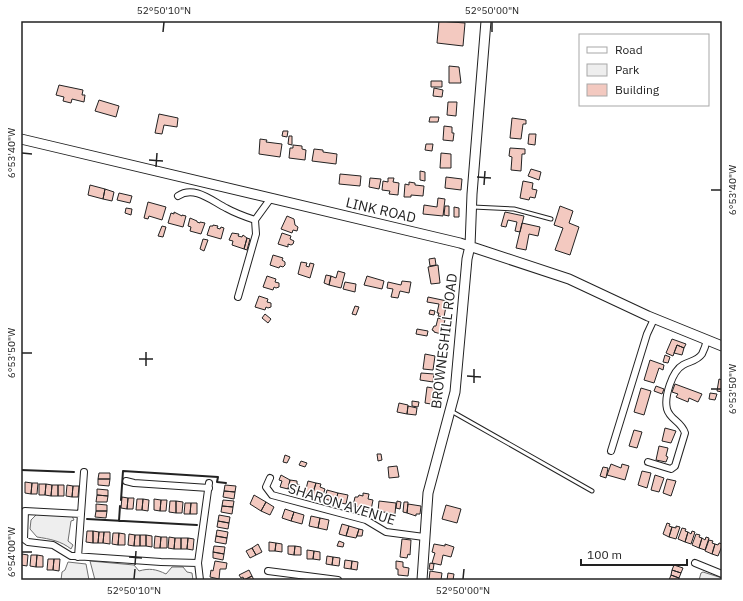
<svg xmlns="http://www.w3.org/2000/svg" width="743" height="601" viewBox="0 0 743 601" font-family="'IBM Plex Sans',sans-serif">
<rect width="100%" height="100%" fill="#fff"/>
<path fill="#eee" stroke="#6f6f6f" d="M38,513L72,516L74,520L71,521L68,541L73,545L71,549C61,541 50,539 37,537L30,529L31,520Z
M90,561L134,565L139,571C149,568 156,569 166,574L172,567H183L187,572L192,573L193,580H95Z
M68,562L86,564L89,580H61L62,572L65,570Z
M703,572L722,578V580H699L701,573Z"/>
<path fill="#f3c9c0" stroke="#222" d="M439,21L465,23L463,46L437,43Z
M449,66L459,67L461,83H449Z
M431,81H442V87H431Z
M59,85L83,90L82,95H85L84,102L72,99L71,103L63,101L64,97L56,95Z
M434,88L443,90L442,97L433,96Z
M99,100L119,106L116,117L95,111Z
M448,102H457L456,116L447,115Z
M159,114L178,118L177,127L164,125L162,134L155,133Z
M430,117H439L438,122H429Z
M512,118L526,120V124H523L521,139L510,138Z
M444,126L452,127V133H454L453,141L443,140Z
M283,131H288L287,137L282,136Z
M529,134H536L535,145L528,144Z
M289,136H292V145L288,144Z
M260,139L267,140L266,142L282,144L280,157L259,154Z
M426,144H433L432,151L425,150Z
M293,145L302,146V149L306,150L305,160L289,158L290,148H293Z
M510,148L525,149V154H522L521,171L511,170L512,157L509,156Z
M314,149L323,150V152L337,154L336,164L312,161Z
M441,153L451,154V168H440Z
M531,169L541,172L539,180L528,176Z
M420,171L425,172V181L420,180Z
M340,174L361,176L360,186L339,184Z
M446,177L462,179L461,190L445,188Z
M370,178L381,179L379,189L369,187Z
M388,178H394L393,182L399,183L398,195L389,194L390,191L382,190L383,181L388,182Z
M523,181L533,183L532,189L537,190L535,198L530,197L529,200L520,198Z
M409,182L415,183V185L424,186L423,196L411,195V197H404L405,184L409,185Z
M90,185L105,189L103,199L88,195Z
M105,189L114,192L112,201L103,199Z
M119,193L132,196L130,203L117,200Z
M438,198L445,199L443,216L423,214L424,205L437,207Z
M148,202L166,207L162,220L149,216L148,219L144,218Z
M445,206H449V216L444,215Z
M560,206L573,211L569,223L579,227L570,255L555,250L563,228L554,225Z
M454,207L459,208V217H454Z
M126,208L132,209L131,215L125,213Z
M174,212L182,216V215L186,216L183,227L168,223L171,213L174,214Z
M505,212L524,216L520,232L515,231L517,222L508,220L506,227L501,226Z
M287,216L294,219L295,225L298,227L297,231L293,230L292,233L281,229Z
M190,218L197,221V222L200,223V222L205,223L201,234L190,231L191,227L188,226Z
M522,223L540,227L538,236L529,234L526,250L516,248Z
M213,225L218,226L217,228L220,229L221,227L224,228L221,239L207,235L210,226H213Z
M162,226L166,227L163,237L158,236Z
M232,233L239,234L238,236L242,237L243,235L247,238L244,249L232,245L233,241L229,240Z
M282,233L291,236L290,239L294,241L293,244L291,245L288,244V247L278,244Z
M247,238L250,239L247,250L244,249Z
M203,239L208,240L204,251L200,249Z
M273,255L283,258L282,260L285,262V265L283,267L280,266L279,268L270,265Z
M435,258L436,265L430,266L429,259Z
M301,262L307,263L306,266L309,267L310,263L314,264L310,278L298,274Z
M438,265L440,283L431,284L428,267Z
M338,271L345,273L341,288L329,285L331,276L336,278Z
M326,275L331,276L329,285L324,283Z
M267,276L276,279L275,282L279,283V287L276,288L274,287L273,290L263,287Z
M367,276L384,281L382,289L364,285Z
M402,281L411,282L409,293L400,291L398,298L391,297L393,289L387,288L388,282L401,285Z
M345,282L356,284L355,292L343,289Z
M259,296L268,299L267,302L271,303V307L268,308L266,307L265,310L255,307Z
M428,297L447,301L444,317L438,316L439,313H437L439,304L427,302Z
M355,306L359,307L356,315L352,314Z
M430,310L435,311L434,315L429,314Z
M265,314L271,319L268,323L262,318Z
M438,318L445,320L441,334L434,332V331L432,330L434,326H436Z
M417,329L428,331L427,336L416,334Z
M672,339L686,344L684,348L677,345L673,356L666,353Z
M677,345L684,348L682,355L674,353Z
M425,354L435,356L433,370L423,369Z
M665,355L670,357L668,363L663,362Z
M650,360L664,365L663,370L659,368L654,383L644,380Z
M421,373L434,374L433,382L420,380Z
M719,379L722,380V392L717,391Z
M675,384L702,394L698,402L689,398L688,402L676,397L678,394L672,392Z
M656,386L664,389L662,394L654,391Z
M427,387L439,389L437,405L425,403Z
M641,388L651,391L644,415L634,412Z
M710,393L717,394L715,400L709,399Z
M412,401L419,402L418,407L412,406Z
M399,403L408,405L407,414L397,412Z
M408,406L417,408L416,415L407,414Z
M665,428L676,431L671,443L662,441Z
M634,430L642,432L637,448L629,446Z
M659,446L668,448L666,456L668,457L666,462L656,460Z
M377,454H381L382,460L378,461Z
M285,455L290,457L287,463L283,462Z
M301,461L307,463L305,467L299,465Z
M611,464L621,468L622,464L629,466L625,480L607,475Z
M397,466L399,477L389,478L388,467Z
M603,467L608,468L606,478L600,476Z
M642,471L651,473L647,488L638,485Z
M99,473H110V479H98Z
M281,475L290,480L288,489L280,487L282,481L279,480Z
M655,475L664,478L659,492L651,490Z
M98,479H110L109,486L98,485Z
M667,479L676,481L671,496L663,493Z
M290,480L297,481V484L300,485L299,492L288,489Z
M308,481L316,483L312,496L305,493Z
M25,482L32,483L31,494L25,493Z
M32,483H38L37,494H31Z
M316,483L321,484L320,487L325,489L322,498L312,496Z
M39,484H46L45,495H39Z
M46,484L52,485L51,496L45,495Z
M52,485H58V496H51Z
M58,485H64V496H58Z
M67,485L73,486L72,497L66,496Z
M225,485L236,486L235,492L224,491Z
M73,486H79L78,497H72Z
M97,489L108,490V496L97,495Z
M327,490L338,493L335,502L325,499Z
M224,491L235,492L234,499L223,497Z
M338,493L348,495L346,504L335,502Z
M363,493L369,494L368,499L373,500L371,510L353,506L355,497H358L359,495L363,496Z
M97,495L108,496L107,502H96Z
M254,495L266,502L261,511L250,504Z
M122,497L128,498L127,509L121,508Z
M128,498H134L133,509H127Z
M137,499H143L142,510H136Z
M143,499L149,500L148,511L142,510Z
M154,499L161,500L160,511L154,510Z
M161,500H167L166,511H160Z
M223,500L234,501L233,507L222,506Z
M170,501H176V513L169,512Z
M176,501L183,502L182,513H176Z
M379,501L396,503L395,514L378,511Z
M397,501L401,502L400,509L396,508Z
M266,502L274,507L270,515L261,511Z
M404,502H408L407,513L403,512Z
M185,503H191L190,514H184Z
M191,503H197V514H190Z
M96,504L107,505V511H96Z
M408,504L421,506L420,514H416V516L407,513Z
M446,505L461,509L457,523L442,519Z
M222,506L233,507L232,514L221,512Z
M285,509L294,512L291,521L282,518Z
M96,511H107L106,518L95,517Z
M294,512L304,515L302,524L291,521Z
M219,515L230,517L229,523L218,521Z
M311,516L320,518L318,528L309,526Z
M320,518L329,520L327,530L318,528Z
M218,521L229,523L228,529L217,527Z
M667,523L670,524L669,526L672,527L669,537L663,534Z
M342,524L349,526L346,536L339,534Z
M349,526L359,529L356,538L346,536Z
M676,526L680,527L676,539L669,537L672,527L676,528Z
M682,528L686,529L685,531L688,532L685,542L678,539Z
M359,529L363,530L362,536H357Z
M217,530L228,532L227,538L216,536Z
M87,531H93V543L86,542Z
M93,531L99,532L98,543H93Z
M692,531L695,532L691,544L685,542L688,532L691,534Z
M99,532H104L103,543H98Z
M104,532H110V544L103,543Z
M113,533H119L118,545L112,544Z
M119,533L125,534V545H118Z
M129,534L135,535L134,546L128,545Z
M696,534L700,535L699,537L702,538L699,548L692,545Z
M135,535H140V546H134Z
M140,535H146V546H140Z
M146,535L152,536V547L146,546Z
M155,536L161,537L160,548H154Z
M216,536L227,538L226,544L215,542Z
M161,537H167V548H160Z
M169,537L175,538L174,549L168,548Z
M706,537L709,538L705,550L699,548L702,538L705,540Z
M175,538H181V549H174Z
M181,538H188L187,549H181Z
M188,538L194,539L193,550L187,549Z
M402,539L411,540L410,555L408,554L407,558L400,557Z
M709,540L713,541L712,543L715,544L712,554L705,551Z
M339,541L344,543L343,547L337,546Z
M269,542L276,543L275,551H269Z
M276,543L282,544V552L275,551Z
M719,543L722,544V546L718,556L712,554L715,544L718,545Z
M258,544L262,552L256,555L252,548Z
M434,544L445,546V544L454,547L451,557L443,555L441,565L432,563L435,553L432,552Z
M214,546L225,547L224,554L213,552Z
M288,546H295L294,555L288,554Z
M295,546L301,547V555H294Z
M252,548L256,555L250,558L246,551Z
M307,550L314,551L313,559H307Z
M314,551L320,552V560L313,559Z
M213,552L224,554L223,560L213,558Z
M22,554L28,555L27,566L21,565Z
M31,555H37L36,567L30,566Z
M37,555L43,556V567H36Z
M327,556L333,557L332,565L326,564Z
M333,557L340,558L339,566L332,565Z
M48,559H54L53,570H47Z
M54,559H60L59,571L53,570Z
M345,560L352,561L351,569L344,568Z
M215,561L227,563L226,569H220L219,579L210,577L211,570L213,571Z
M352,561L358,562L357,570L351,569Z
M396,561L403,562V567L409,568L408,576L398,575V569H396Z
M430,563L434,564L433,570L429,569Z
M674,565L683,568L681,573L672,570Z
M249,570L252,576L244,580L243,577L241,578L239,575Z
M672,570L681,573L679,578L671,575Z
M430,571L442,573L441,580H429Z
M448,573L454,574L453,580H447Z
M671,575L679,578V580H669Z
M252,576L254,580H244Z"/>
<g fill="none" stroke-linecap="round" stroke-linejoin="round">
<g stroke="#222" stroke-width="5">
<path id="lane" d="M473,207L514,209L551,219
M451,411L592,491"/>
</g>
<g stroke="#222" stroke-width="8">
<path id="street" d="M178,196C194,185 212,201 226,208C235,213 246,217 255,220
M238,297L256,234L255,220L271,198
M611,451L647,334L654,319
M648,462L671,469L675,466L685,433C681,421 670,420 667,409C664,397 672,371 683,365C690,361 697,361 702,354C704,350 706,344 707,340
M84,472L81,514L25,511L24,539L28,542L53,545L71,556H74L161,562L198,563
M270,478L266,487L272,495L366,520L386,532L424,537
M126,481L134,483L209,488
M78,557L81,514
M695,563L722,574
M268,571L338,580
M200,580L198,563L209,483"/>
</g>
<g stroke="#222" stroke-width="11">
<path id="secondary" d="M21,139L460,243L569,279L648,316L722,346
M422,580L428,493L455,392L467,259L470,246L472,194L486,21"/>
</g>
<use href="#lane" stroke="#fff" stroke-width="3"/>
<use href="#street" stroke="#fff" stroke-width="6"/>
<use href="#secondary" stroke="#fff" stroke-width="9"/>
<path stroke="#222" stroke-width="2" d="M21,470L74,472
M121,500L123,471L218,477L217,482L226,483
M87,519L197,525
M119,521L120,506"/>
</g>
<path fill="none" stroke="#222" stroke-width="1.5" d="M163,32L164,22M492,32V22M22,153L32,154M149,160L163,161M156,167L157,153M477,177L491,178M484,185L485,171M711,190H721M22,353H32M139,359H153M146,366V352M467,376L481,377M474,383V369M711,389H721M22,552H32M129,557L142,558M135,565L136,551M134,579L135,569M463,579L464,569"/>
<g text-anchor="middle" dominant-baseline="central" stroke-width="3" stroke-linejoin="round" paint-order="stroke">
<g font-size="14" fill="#222" stroke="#fff">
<text transform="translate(381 210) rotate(13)">LINK ROAD</text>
<text transform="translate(444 341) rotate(-83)">BROWNESHILL ROAD</text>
<text transform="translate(342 504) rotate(17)">SHARON AVENUE</text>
</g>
</g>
<rect width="743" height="601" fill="none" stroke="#ffffff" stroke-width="44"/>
<rect x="579" y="34" width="130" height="72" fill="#ffffff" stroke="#a7a7a7"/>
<rect x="587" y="47" width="20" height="6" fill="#ffffff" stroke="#a7a7a7"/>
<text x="615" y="54" font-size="12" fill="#222222">Road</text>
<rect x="587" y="64" width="20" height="12" fill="#eeeeee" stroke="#a7a7a7"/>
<text x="615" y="74" font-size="12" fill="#222222">Park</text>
<rect x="587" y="84" width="20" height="12" fill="#f3c9c0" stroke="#a7a7a7"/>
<text x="615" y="94" font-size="12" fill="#222222">Building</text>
<path d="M581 559v6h106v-6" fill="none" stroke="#222222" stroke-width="2"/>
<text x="587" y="559" font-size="12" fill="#222222" stroke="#ffffff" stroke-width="3" paint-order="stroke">100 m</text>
<rect x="22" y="22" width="699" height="557" fill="none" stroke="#222" stroke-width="1.5"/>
<g font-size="10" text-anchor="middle" fill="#222">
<text x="164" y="14">52°50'10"N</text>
<text x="492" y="14">52°50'00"N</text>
<text transform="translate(11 153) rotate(-90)" y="4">6°53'40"W</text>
<text transform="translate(732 190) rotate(-90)" y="4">6°53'40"W</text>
<text transform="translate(11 353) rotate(-90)" y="4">6°53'50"W</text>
<text transform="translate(732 389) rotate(-90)" y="4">6°53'50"W</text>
<text transform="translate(11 552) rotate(-90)" y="4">6°54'00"W</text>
<text x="134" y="594">52°50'10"N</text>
<text x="463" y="594">52°50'00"N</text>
</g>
</svg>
